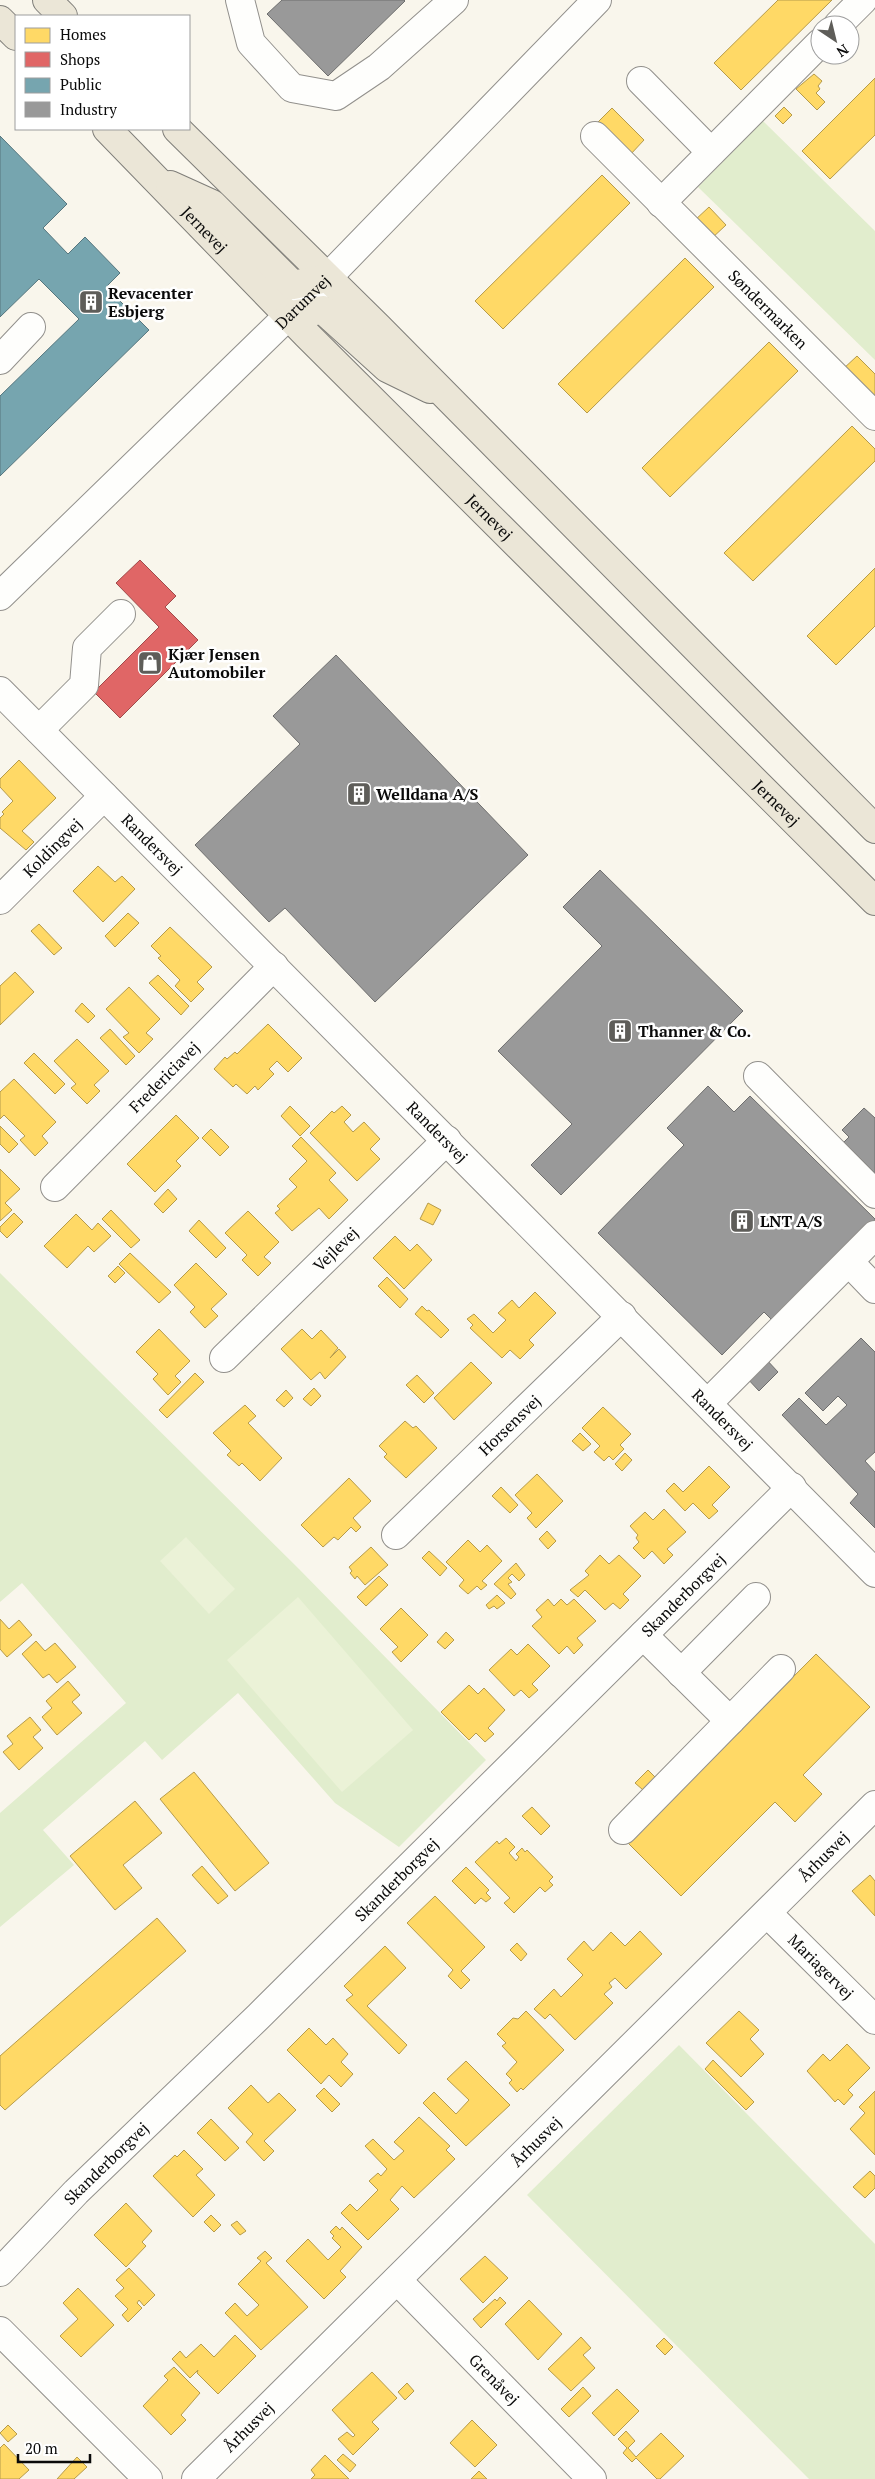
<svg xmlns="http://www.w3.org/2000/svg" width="875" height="2479" viewBox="0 0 875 2479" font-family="'PT Serif',serif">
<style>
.green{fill:#e1edcd}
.pitch{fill:#ebf2d7}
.homes{fill:#ffd966;stroke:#b69b4a}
.shops{fill:#e06666;stroke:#a04a4a}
.public{fill:#76a5af;stroke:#56767e}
.industry{fill:#999;stroke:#6e6e6e}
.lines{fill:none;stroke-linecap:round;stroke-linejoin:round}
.minor-casing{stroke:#92908c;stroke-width:30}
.major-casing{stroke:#7f7e79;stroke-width:30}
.minor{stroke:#fefefc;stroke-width:28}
.major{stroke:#ebe6d7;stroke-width:28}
.labels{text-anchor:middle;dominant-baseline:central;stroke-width:5;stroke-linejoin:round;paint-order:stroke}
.street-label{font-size:16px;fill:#0a0a0a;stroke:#fff}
.poi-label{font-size:16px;font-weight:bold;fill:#0a0a0a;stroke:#fff;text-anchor:start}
</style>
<rect width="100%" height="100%" fill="#f9f6ec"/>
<g class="green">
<polygon points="763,121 875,231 875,360 698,187"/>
<polygon points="0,1273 299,1569 486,1760 399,1847 335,1803 238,1693 162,1760 145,1741 43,1830 74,1865 0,1927 0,1813 126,1703 22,1583 0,1602"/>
<polygon points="679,2045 875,2244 875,2479 809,2479 527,2195"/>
</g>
<g class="pitch">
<polygon points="186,1537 235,1589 209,1614 160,1561"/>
<polygon points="298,1597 413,1730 342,1792 227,1660"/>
</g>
<g class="homes">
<polygon points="778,0 832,0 741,90 714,63"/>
<polygon points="814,74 822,81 818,86 820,89 816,93 825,102 817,110 796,89"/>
<polygon points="875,78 875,135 830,179 802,151"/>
<polygon points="784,107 792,115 783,124 775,116"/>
<polygon points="612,108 644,140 630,155 597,123"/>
<polygon points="602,175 630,203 503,329 475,301"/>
<polygon points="709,207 726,225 711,239 694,221"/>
<polygon points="685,258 714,287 587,413 558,384"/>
<polygon points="769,342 798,371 670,497 642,468"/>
<polygon points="857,356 875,374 875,403 842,370"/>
<polygon points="852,426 875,449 875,461 753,581 724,553"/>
<polygon points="875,568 875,626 836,665 807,636"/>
<polygon points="19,760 56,798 22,831 34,842 26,850 0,828 0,818 4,814 2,812 13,801 0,787 0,779"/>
<polygon points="98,866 115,882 122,876 135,889 103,922 73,891"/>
<polygon points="128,913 139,923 115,947 105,936"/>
<polygon points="39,924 62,948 54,955 31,931"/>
<polygon points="170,927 212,967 197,982 204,989 191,1002 175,986 180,980 158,958 161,956 151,946"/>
<polygon points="15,972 34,992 0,1025 0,986"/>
<polygon points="158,975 189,1006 181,1015 149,983"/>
<polygon points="129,987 160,1019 146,1033 153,1039 139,1053 123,1037 129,1033 106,1009"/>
<polygon points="82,1003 95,1016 88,1023 75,1011"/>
<polygon points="268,1024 302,1058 288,1072 277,1061 269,1069 274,1074 258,1090 255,1086 247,1094 236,1084 233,1087 214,1069 225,1057 227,1059 235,1052 237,1054"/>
<polygon points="110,1029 135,1056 126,1065 100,1038"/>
<polygon points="77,1039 109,1071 94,1085 100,1091 87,1104 71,1088 76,1084 54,1061"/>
<polygon points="34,1053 65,1084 55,1094 24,1063"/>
<polygon points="14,1079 56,1122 42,1136 48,1143 35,1156 20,1140 25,1136 4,1115 0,1119 0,1092"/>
<polygon points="290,1106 310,1126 300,1136 281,1116"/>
<polygon points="342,1106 351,1115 344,1122 353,1132 364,1122 380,1139 370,1149 380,1159 357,1181 310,1133 332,1111 334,1113"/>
<polygon points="176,1115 199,1138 176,1161 181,1166 155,1192 127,1164"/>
<polygon points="0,1126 18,1144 9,1153 0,1144"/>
<polygon points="211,1129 229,1147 220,1156 202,1138"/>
<polygon points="301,1137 336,1173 329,1180 348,1200 329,1219 319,1208 292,1231 275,1213 280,1209 277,1206 297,1187 289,1179 307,1161 292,1146"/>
<polygon points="0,1169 20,1189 5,1203 12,1210 0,1221"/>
<polygon points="168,1189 177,1199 163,1213 154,1204"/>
<polygon points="428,1203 441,1210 433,1225 420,1219"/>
<polygon points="111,1210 140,1240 131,1248 102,1219"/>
<polygon points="248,1211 279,1242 264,1257 271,1263 258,1276 242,1260 247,1255 225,1233"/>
<polygon points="14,1213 23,1222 7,1238 0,1231 0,1227"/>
<polygon points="76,1214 92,1230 98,1223 111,1236 94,1252 88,1246 67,1268 44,1246"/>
<polygon points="199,1220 226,1248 216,1258 189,1231"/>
<polygon points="395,1236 410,1251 417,1244 432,1260 404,1289 373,1258"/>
<polygon points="130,1253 171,1292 159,1303 119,1264"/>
<polygon points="196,1263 227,1294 211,1309 218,1316 205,1328 190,1312 195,1307 174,1285"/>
<polygon points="118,1266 125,1273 115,1283 108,1276"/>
<polygon points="387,1277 408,1299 400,1308 378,1286"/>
<polygon points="535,1292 556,1313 529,1340 534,1345 520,1359 510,1350 502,1358 470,1328 473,1325 467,1319 474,1314 493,1333 506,1320 498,1313 512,1300 519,1308"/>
<polygon points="422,1306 427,1311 429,1310 449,1330 441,1338 415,1314"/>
<polygon points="159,1329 190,1361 175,1376 181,1382 168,1395 153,1379 158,1374 136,1352"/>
<polygon points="302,1329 312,1339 321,1330 338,1348 330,1358 339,1349 346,1357 325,1379 320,1372 311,1380 281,1349"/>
<polygon points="471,1362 492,1383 454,1420 434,1398"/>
<polygon points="195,1373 204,1382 167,1418 159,1410"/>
<polygon points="417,1375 434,1393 424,1403 406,1385"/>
<polygon points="314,1388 321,1396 311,1406 303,1399"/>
<polygon points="286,1390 293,1398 284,1407 276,1400"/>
<polygon points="245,1405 256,1416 248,1423 282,1458 260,1481 242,1463 239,1466 227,1455 231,1451 213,1433"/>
<polygon points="603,1407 631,1434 620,1445 624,1449 613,1460 609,1456 604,1461 594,1452 600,1446 582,1428"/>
<polygon points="405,1421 413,1428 416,1426 437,1448 406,1478 384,1457 387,1454 379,1446"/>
<polygon points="580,1433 591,1444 583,1451 572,1441"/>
<polygon points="625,1453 632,1460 622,1471 615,1464"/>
<polygon points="709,1466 730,1487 712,1505 718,1511 709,1519 693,1503 685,1511 666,1491 674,1483 683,1492"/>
<polygon points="537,1474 563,1501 536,1528 527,1518 532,1513 515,1495"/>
<polygon points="349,1478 371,1501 353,1518 361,1527 356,1532 351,1527 338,1540 334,1537 323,1547 301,1525"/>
<polygon points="501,1487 518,1505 510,1513 492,1496"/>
<polygon points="664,1509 686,1532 667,1549 673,1555 664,1564 652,1551 644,1559 633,1548 639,1542 636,1538 638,1535 630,1526 645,1512 653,1520"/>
<polygon points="547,1531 556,1541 548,1549 539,1539"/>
<polygon points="468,1540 480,1552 487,1545 502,1561 482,1581 487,1585 481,1590 477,1586 468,1594 459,1586 464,1580 446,1562"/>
<polygon points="371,1547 388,1565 365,1585 357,1576 355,1579 350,1573 352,1571 349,1567"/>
<polygon points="429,1551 447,1568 440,1576 422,1558"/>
<polygon points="600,1555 609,1564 619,1555 641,1576 623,1594 629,1600 620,1609 613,1603 605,1610 585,1590 578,1597 570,1590 589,1575 585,1571"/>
<polygon points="516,1563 525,1575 519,1581 512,1574 508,1578 512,1582 508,1584 516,1594 511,1599 494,1584"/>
<polygon points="379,1576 388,1585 366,1606 357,1597"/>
<polygon points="497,1595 505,1603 497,1609 494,1606 489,1609 486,1605"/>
<polygon points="548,1599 554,1606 561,1599 567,1605 574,1599 596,1621 577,1638 583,1645 574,1654 567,1646 559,1654 532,1626 542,1617 536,1610"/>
<polygon points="401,1608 428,1635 401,1662 392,1652 398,1647 380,1629"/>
<polygon points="0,1619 9,1629 19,1620 32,1635 7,1657 0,1649"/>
<polygon points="446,1632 454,1640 445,1649 437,1642"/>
<polygon points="36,1641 45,1651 55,1643 76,1667 57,1683 49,1674 43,1678 22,1654"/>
<polygon points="528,1644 550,1666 532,1684 538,1690 529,1698 521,1690 514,1696 489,1670 511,1649 517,1655"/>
<polygon points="816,1654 870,1707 803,1775 822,1794 795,1822 775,1802 681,1896 628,1843"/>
<polygon points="68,1681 80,1695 72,1702 82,1713 57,1735 42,1717 52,1708 46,1701"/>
<polygon points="469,1685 478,1694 484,1688 505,1710 488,1728 494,1734 485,1742 476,1733 469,1740 441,1712"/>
<polygon points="30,1717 41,1730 33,1737 43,1748 19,1770 3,1752 13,1744 7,1736"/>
<polygon points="648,1770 662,1784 650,1796 635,1783"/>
<polygon points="194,1772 269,1863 235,1891 160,1799"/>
<polygon points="135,1801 162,1833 123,1865 142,1888 115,1910 70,1856"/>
<polygon points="532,1807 550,1826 541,1835 522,1816"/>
<polygon points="506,1838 515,1847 509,1853 516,1861 519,1857 516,1854 522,1848 525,1852 527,1850 553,1877 549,1881 553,1885 545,1892 540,1887 514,1913 504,1903 510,1898 475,1862 497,1841 499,1844"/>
<polygon points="202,1866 228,1896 218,1904 192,1875"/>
<polygon points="466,1867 489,1890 486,1893 491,1898 486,1902 481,1898 475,1904 452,1881"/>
<polygon points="870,1875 875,1881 875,1916 852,1891"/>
<polygon points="435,1896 485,1947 461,1971 470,1980 461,1989 448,1976 453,1970 407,1923"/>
<polygon points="157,1918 186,1951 5,2110 0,2105 0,2056"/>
<polygon points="640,1931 662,1954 626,1989 615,1978 609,1983 612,1987 604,1994 613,2003 575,2040 550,2014 545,2019 534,2009 554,1989 561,1997 583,1975 567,1959 584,1941 593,1951 611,1932 625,1946"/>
<polygon points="517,1943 527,1954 521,1961 510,1950"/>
<polygon points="385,1946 406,1968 367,2006 407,2045 399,2054 346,2000 353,1995 344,1986"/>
<polygon points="526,2011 564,2050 523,2090 521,2088 517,2092 509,2083 512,2080 506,2074 517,2062 502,2046 506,2043 497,2034 513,2018 518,2019"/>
<polygon points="739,2011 759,2030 750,2039 764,2054 741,2077 706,2043"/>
<polygon points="309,2028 326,2045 333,2038 348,2054 341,2062 353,2074 341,2087 329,2075 321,2084 287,2050"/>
<polygon points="847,2044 870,2068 848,2090 853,2095 844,2105 838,2099 835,2102 807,2071 823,2054 830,2061"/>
<polygon points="713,2060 754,2102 746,2110 705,2069"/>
<polygon points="466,2061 510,2105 466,2146 423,2103 434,2092 456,2114 469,2100 447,2079"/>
<polygon points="251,2085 268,2103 279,2093 296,2110 264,2141 274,2151 264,2161 246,2142 253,2134 228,2108"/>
<polygon points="324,2088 340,2104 332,2112 316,2096"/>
<polygon points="875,2091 875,2155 850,2129 865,2113 859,2107"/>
<polygon points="419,2117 450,2146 446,2150 455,2159 414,2198 402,2186 390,2200 399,2209 368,2240 341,2213 350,2204 357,2211 378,2190 369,2181 378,2173 381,2176 387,2169 365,2146 373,2139 394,2160 404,2151 394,2142"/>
<polygon points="211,2119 239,2148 225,2161 197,2133"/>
<polygon points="184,2150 203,2169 196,2175 215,2195 193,2217 153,2176 175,2155 177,2157"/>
<polygon points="870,2171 875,2176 875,2188 865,2198 853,2187"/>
<polygon points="126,2203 152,2231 142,2242 146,2246 126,2267 94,2235"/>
<polygon points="211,2215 221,2225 214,2232 204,2222"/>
<polygon points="237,2221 246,2231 240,2235 231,2225"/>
<polygon points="336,2226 340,2230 342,2227 362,2247 340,2271 346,2277 324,2299 286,2261 308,2239 328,2260 341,2247 332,2238 334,2236 330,2232"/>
<polygon points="265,2251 272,2258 266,2263 308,2307 261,2350 225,2313 235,2303 247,2316 259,2305 238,2284 261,2261 257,2258"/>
<polygon points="485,2256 508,2278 483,2303 460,2279"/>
<polygon points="129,2268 155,2295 144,2306 139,2300 137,2303 142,2308 128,2322 122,2315 128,2309 115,2296 124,2288 116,2280"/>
<polygon points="78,2288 114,2325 81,2357 60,2336 78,2319 63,2303"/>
<polygon points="500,2297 506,2303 481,2328 473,2319 495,2299 497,2301"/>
<polygon points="529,2300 562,2334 538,2360 505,2324"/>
<polygon points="235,2335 256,2356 218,2394 197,2373 198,2370 190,2378 172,2359 180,2351 186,2358 201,2344 214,2357"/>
<polygon points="581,2337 591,2348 583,2355 595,2368 571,2391 548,2369"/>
<polygon points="664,2338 673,2347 665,2355 656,2346"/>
<polygon points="174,2367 200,2393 181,2415 186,2420 171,2435 143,2406 168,2380 164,2376"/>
<polygon points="372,2372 397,2398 372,2422 379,2429 353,2455 338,2439 347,2432 353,2437 355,2435 332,2410"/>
<polygon points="407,2383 414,2391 405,2400 398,2392"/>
<polygon points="583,2387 591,2396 569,2417 561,2409"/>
<polygon points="617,2389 639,2411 614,2436 592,2413"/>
<polygon points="472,2420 497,2445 475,2467 450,2443"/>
<polygon points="8,2425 17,2434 8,2442 0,2433"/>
<polygon points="626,2431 635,2441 628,2448 636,2457 661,2433 684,2456 660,2479 657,2479 636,2458 632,2462 623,2453 627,2448 618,2439"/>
<polygon points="4,2444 29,2470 19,2479 0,2479 0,2448"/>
<polygon points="343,2454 356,2465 350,2472 337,2460"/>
<polygon points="325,2455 349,2479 311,2479 315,2475 311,2470"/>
<polygon points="77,2457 87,2467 74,2479 57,2479"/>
<polygon points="479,2471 487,2479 471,2479"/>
</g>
<polygon class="shops" points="140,560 176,596 165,607 198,640 120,718 94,692 159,627 116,583"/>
<polygon class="public" points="0,136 67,204 43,228 68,254 85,237 120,273 106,287 149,330 0,476 0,396 79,319 39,279 0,317"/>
<g class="industry">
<polygon points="282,0 404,0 405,1 328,76 267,14"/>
<polygon points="336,655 528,855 375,1002 285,908 269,922 195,845 300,744 273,716"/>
<polygon points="600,870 743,1011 561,1195 531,1165 572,1124 498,1051 602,946 563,907"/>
<polygon points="708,1086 734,1112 750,1096 875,1219 875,1223 775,1323 764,1312 722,1355 598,1233 684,1145 667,1128"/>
<polygon points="864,1108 875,1118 875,1173 844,1142 849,1137 842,1130"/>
<polygon points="861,1338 875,1352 875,1452 865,1461 875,1472 875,1528 850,1503 858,1494 782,1415 799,1398 826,1425 847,1405 838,1396 823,1411 805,1393"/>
<polygon points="765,1358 778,1372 759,1391 746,1377"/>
</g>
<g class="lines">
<defs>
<g id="minor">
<polyline points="240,0 251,43 292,88 336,96 379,67 454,0"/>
<polyline points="838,25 863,0"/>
<polyline points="641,81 711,152"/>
<path id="s1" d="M 595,136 L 875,416"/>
<polyline points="661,203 820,43"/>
<polyline points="0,360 31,327"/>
<path id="s2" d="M 0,596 L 327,278 L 597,0"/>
<path id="s3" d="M 0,691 L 875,1573"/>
<polyline points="39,730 84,685 87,648 121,614"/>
<path id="s4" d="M 0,900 L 104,796"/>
<polyline points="758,1076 875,1194"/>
<path id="s5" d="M 55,1187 L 274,966"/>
<polyline points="849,1262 875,1289"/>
<path id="s6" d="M 224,1358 L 447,1140"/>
<polyline points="708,1403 875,1235"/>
<path id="s7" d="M 396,1535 L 622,1316"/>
<polyline points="643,1635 730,1721"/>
<polyline points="681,1673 756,1597"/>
<polyline points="623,1830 781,1669"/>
<path id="s8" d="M 767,1913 L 875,2020"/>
<path id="s9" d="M 0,2272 L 76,2192 L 259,2016 L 792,1487"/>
<path id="s10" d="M 397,2280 L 592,2479"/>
<polyline points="0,2331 148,2479"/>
<path id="s11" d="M 196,2479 L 875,1805"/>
</g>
<g id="major">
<polyline points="47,0 63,16"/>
<polyline points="0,20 16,36"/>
<path id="s12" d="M 107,129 L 307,335 L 875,901"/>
<polyline points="177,129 378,327 875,829"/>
<polyline points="170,185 212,204 293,285 327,278"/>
<polyline points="289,315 323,310 387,368 430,389"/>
</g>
</defs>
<use href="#minor" class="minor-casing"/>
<use href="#major" class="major-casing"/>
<use href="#minor" class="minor"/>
<use href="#major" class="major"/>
</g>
<defs>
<symbol id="building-square" viewBox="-11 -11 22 22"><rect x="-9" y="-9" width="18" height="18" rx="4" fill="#5e5d59" stroke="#fff"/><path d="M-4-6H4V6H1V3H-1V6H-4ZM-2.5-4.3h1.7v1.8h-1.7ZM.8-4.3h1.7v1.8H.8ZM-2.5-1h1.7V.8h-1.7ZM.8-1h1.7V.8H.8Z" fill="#fff"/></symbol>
<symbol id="shop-square" viewBox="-11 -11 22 22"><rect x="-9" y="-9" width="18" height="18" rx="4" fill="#5e5d59" stroke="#fff"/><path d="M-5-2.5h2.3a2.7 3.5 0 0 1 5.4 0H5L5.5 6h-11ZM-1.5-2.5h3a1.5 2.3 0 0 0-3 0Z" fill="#fff"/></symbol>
</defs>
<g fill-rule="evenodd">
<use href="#building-square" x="77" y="288" width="28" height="28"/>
<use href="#shop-square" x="136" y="649" width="28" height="28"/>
<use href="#building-square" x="345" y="780" width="28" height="28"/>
<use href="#building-square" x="606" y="1017" width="28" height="28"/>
<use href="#building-square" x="728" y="1207" width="28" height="28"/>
</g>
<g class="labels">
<g class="street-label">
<text stroke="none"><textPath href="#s12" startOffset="140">Jernevej</textPath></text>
<text stroke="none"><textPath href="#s2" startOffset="422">Darumvej</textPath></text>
<text stroke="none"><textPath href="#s1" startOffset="245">Søndermarken</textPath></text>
<text stroke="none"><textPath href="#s12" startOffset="545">Jernevej</textPath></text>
<text stroke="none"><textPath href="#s12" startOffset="950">Jernevej</textPath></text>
<text stroke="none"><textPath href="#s3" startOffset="216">Randersvej</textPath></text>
<text stroke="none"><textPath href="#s4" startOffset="74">Koldingvej</textPath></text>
<text stroke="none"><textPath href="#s5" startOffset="155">Fredericiavej</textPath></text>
<text stroke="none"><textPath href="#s3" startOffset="621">Randersvej</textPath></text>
<text stroke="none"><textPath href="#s6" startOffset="156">Vejlevej</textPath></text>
<text stroke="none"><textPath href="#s3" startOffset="1026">Randersvej</textPath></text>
<text stroke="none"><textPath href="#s7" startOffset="158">Horsensvej</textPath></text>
<text stroke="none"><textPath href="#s9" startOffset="962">Skanderborgvej</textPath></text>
<text stroke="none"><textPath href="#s11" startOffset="884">Århusvej</textPath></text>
<text stroke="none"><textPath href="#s9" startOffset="558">Skanderborgvej</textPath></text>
<text stroke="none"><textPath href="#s8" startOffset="76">Mariagervej</textPath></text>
<text stroke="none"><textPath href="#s11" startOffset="479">Århusvej</textPath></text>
<text stroke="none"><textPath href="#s9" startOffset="152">Skanderborgvej</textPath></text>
<text stroke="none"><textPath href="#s10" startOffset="139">Grenåvej</textPath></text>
<text stroke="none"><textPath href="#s11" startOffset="74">Århusvej</textPath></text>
</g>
<g class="poi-label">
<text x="108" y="293">Revacenter<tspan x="108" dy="18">Esbjerg</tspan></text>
<text x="168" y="654">Kjær Jensen<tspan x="168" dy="18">Automobiler</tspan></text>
<text x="376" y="794">Welldana A/S</text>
<text x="638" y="1031">Thanner &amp; Co.</text>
<text x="760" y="1221">LNT A/S</text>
</g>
</g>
<rect x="15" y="15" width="175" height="115" fill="#ffffff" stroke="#9d9d9d"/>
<rect x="25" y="28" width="25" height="15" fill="#ffd966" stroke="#9d9d9d"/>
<text x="60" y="40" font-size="15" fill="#0a0a0a">Homes</text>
<rect x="25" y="52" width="25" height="15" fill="#e06666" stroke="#9d9d9d"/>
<text x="60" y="65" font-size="15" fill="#0a0a0a">Shops</text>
<rect x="25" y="78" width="25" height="15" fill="#76a5af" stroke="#9d9d9d"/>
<text x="60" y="90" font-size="15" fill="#0a0a0a">Public</text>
<rect x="25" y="102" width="25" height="15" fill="#999999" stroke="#9d9d9d"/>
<text x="60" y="115" font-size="15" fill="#0a0a0a">Industry</text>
<g transform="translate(835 40) rotate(145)"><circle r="24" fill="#ffffff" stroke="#9d9d9d"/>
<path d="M0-4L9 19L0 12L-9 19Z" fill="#5e5d59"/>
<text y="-8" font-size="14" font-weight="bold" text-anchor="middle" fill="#0a0a0a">N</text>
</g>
<path d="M18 2454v8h72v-8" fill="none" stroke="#0a0a0a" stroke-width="2.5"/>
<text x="25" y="2454" font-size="15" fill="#0a0a0a" stroke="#ffffff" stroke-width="4" paint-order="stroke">20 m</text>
</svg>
